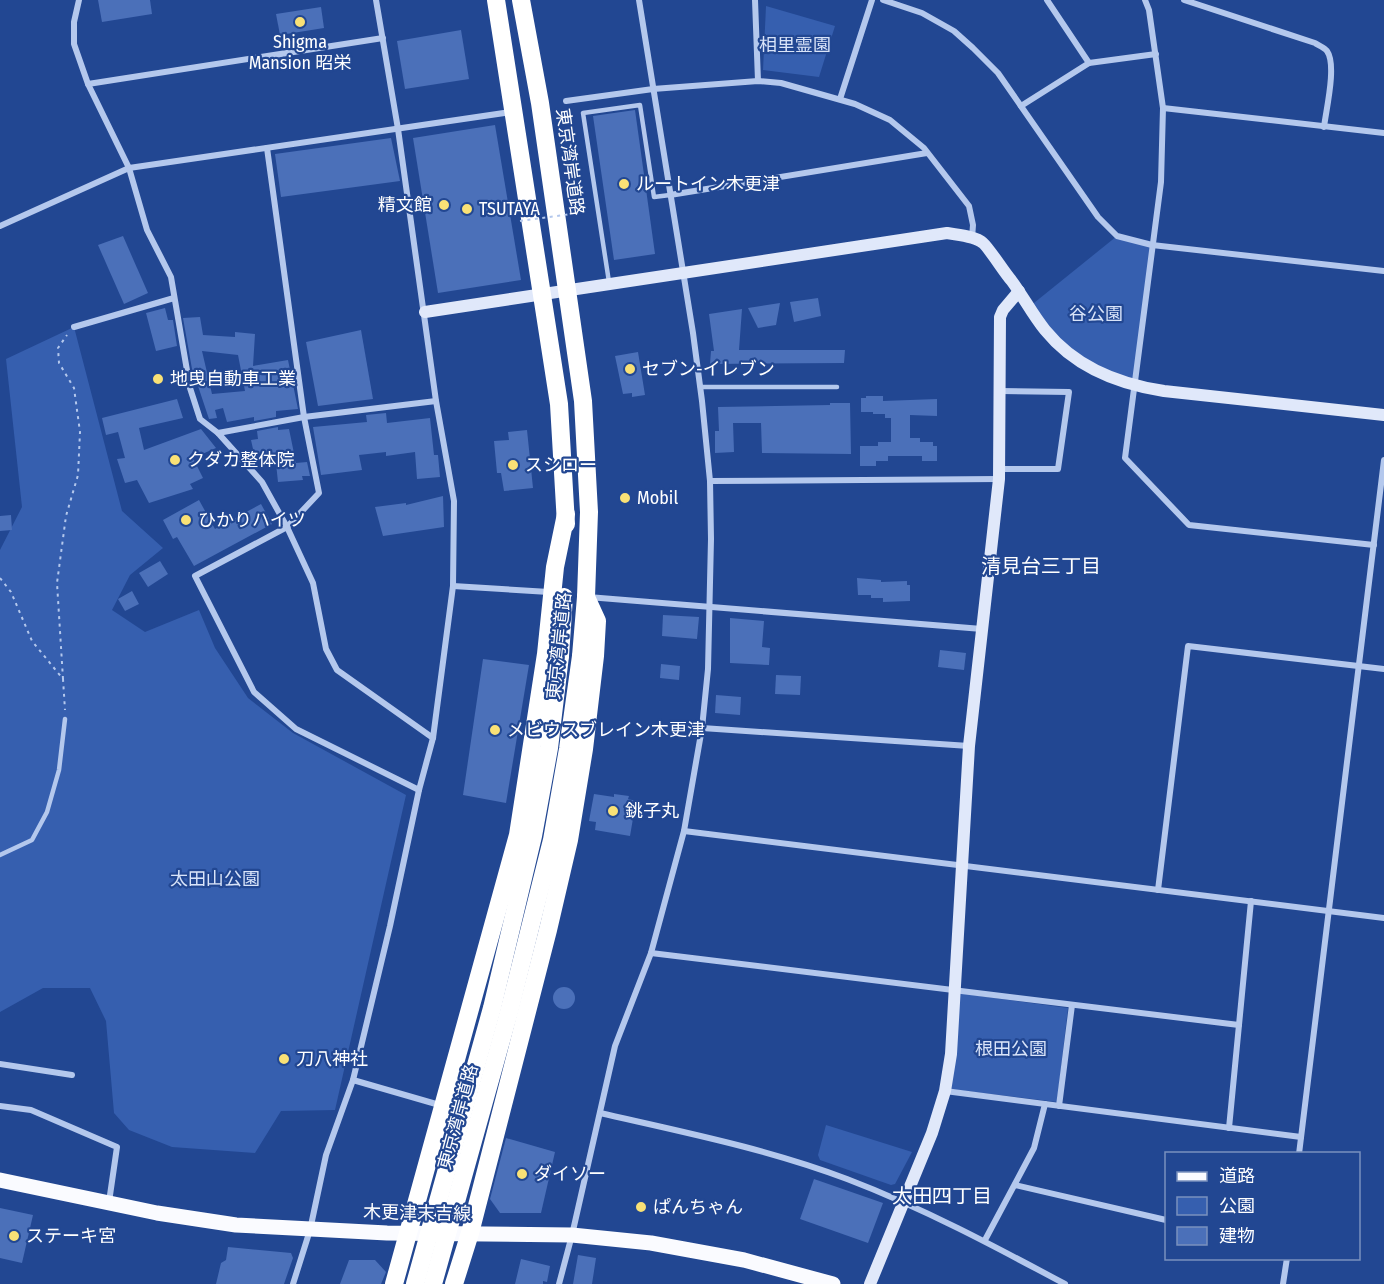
<svg xmlns="http://www.w3.org/2000/svg" width="1384" height="1284" viewBox="0 0 1384 1284" font-family="'Fira Sans Condensed','Noto Sans JP',sans-serif">
<style>
.green{fill:#365faf}
.building{fill:#4b70b9;fill-rule:evenodd}
.lines{fill:none;stroke-linecap:round;stroke-linejoin:round}
.path{stroke:#b4c8ed;stroke-width:2;stroke-dasharray:3 4.5;stroke-linecap:butt}
.lane{stroke:#b4c8ed;stroke-width:4.5}
.street{stroke:#b4c8ed;stroke-width:6}
.secondary{stroke:#e0e8fa;stroke-width:12}
.primary{stroke:#fafbff;stroke-width:15}
.highway{stroke:#fff;stroke-width:18}
.path-bridge{stroke:#b4c8ed;stroke-width:2;stroke-dasharray:3 4.5;stroke-linecap:butt}
.highway-bridge{stroke:#fff;stroke-width:18}
.poi-dot{fill:#f9e176;stroke:#224792;stroke-width:2}
.labels{text-anchor:middle;dominant-baseline:central;stroke-width:4.5;stroke-linejoin:round;paint-order:stroke}
.poi-label{font-size:18px;fill:#fff;stroke:#224792;text-anchor:start}
.park-label{font-size:18px;fill:#d9e4f9;stroke:#224792}
.street-label{font-size:18px;fill:#fff;stroke:#224792}
.neighbourhood-label{font-size:20px;fill:#fff;stroke:#224792}
</style>
<rect width="100%" height="100%" fill="#224792"/>
<g class="green">
<polygon points="766,6 835,26 819,77 763,70"/>
<polygon points="1117,236 1152,245 1135,387 1087,367 1029,307"/>
<polygon points="74,327 122,511 163,548 130,575 112,610 145,632 199,610 215,648 248,698 293,733 406,795 335,1110 281,1111 255,1153 172,1147 129,1130 114,1113 106,1021 90,988 43,988 0,1012 0,550 22,507 6,359"/>
<polygon points="958,993 1068,1008 1057,1102 949,1089"/>
<polygon points="826,1125 912,1152 895,1184 891,1185 820,1160 818,1155"/>
</g>
<g class="building">
<polygon points="98,0 150,0 152,14 102,22"/>
<polygon points="321,7 324,28 280,35 276,14"/>
<polygon points="461,30 469,79 405,89 397,41"/>
<polygon points="635,110 655,254 614,260 593,116"/>
<polygon points="495,125 521,280 438,293 413,138"/>
<polygon points="391,138 400,181 281,197 275,154"/>
<polygon points="123,236 148,293 124,304 98,245"/>
<polygon points="818,298 821,316 794,322 790,302"/>
<polygon points="780,303 776,325 758,328 748,308"/>
<polygon points="165,308 168,320 173,320 177,346 156,351 146,313"/>
<polygon points="742,309 739,350 845,350 844,363 710,364 711,351 714,351 709,314"/>
<path d="M 200,317 L 203,335 L 235,337 L 235,332 L 255,334 L 253,366 L 288,360 L 298,409 L 276,411 L 276,417 L 254,421 L 254,417 L 227,422 L 223,408 L 215,410 L 217,418 L 209,419 L 198,386 L 195,386 L 183,318 ZM 202,351 L 238,355 L 245,391 L 212,394 Z"/>
<polygon points="361,330 373,399 318,406 306,342"/>
<polygon points="638,352 645,395 632,397 632,393 623,394 615,356"/>
<polygon points="866,396 883,396 883,401 937,399 937,416 910,415 910,438 920,438 920,442 933,442 933,446 937,446 937,461 922,461 922,456 888,456 888,461 876,461 876,466 860,466 860,446 878,446 878,442 891,442 891,418 885,418 885,414 873,414 873,412 861,412 861,398 866,398"/>
<polygon points="177,399 183,418 139,428 144,450 201,429 216,448 193,458 203,478 190,484 193,489 149,503 137,480 125,483 117,459 125,458 118,432 106,435 102,418"/>
<polygon points="830,403 850,403 851,454 762,453 761,423 733,423 734,452 715,453 715,431 719,431 718,407 830,405"/>
<polygon points="386,413 387,423 430,418 434,455 438,455 440,477 417,479 415,452 386,456 386,452 359,455 362,470 321,475 313,427 367,422 366,415"/>
<polygon points="278,427 278,430 289,429 296,463 307,462 310,476 302,476 303,480 278,482 275,454 255,458 251,440 258,439 257,431"/>
<polygon points="527,430 533,488 504,491 501,473 497,473 494,441 509,440 508,432"/>
<polygon points="443,496 444,527 383,536 375,507 406,503 406,505"/>
<polygon points="199,500 215,529 261,504 272,524 194,566 177,537 173,539 163,520"/>
<polygon points="11,515 12,530 0,531 0,516"/>
<polygon points="160,561 168,574 148,587 139,573"/>
<polygon points="857,578 881,580 881,582 907,581 907,585 910,585 910,601 883,602 883,598 871,598 871,595 858,595"/>
<polygon points="132,591 139,604 125,611 118,599"/>
<polygon points="663,615 699,617 697,639 662,636"/>
<polygon points="730,618 764,621 762,647 770,648 769,665 730,663"/>
<polygon points="940,650 966,653 964,670 938,667"/>
<polygon points="483,659 529,665 506,803 463,795"/>
<polygon points="661,664 680,666 679,680 660,678"/>
<polygon points="776,675 801,676 800,695 775,694"/>
<polygon points="716,695 741,697 740,715 715,713"/>
<polygon points="594,794 614,797 614,794 629,796 628,799 636,801 630,836 595,830 596,822 589,821"/>
<circle cx="564" cy="998" r="11"/>
<polygon points="506,1138 555,1152 541,1213 500,1213 490,1199"/>
<polygon points="814,1179 883,1203 868,1243 800,1219"/>
<polygon points="0,1208 33,1215 22,1263 0,1258"/>
<polygon points="228,1247 291,1253 293,1258 284,1284 216,1284 221,1263 226,1260"/>
<polygon points="578,1255 596,1258 592,1284 573,1284"/>
<polygon points="521,1259 550,1266 547,1282 543,1281 543,1284 515,1284"/>
<polygon points="349,1260 375,1260 386,1272 381,1284 340,1284"/>
</g>
<g class="lines">
<g class="path">
<polyline points="0,578 11,592 32,641 63,679 65,710"/>
<polyline points="63,679 57,583 66,516 78,475 80,432 74,388 59,363 58,348 67,335"/>
</g>
<g class="lane">
<polyline points="609,282 583,113 640,105 654,197 670,195"/>
<polyline points="700,387 837,387"/>
<polyline points="0,855 32,840 47,812 59,770 65,719"/>
</g>
<g class="street">
<polyline points="79,0 74,22 74,44 88,84 129,168 147,230 171,277 190,388 200,419 218,433 262,482 287,527 313,583 326,649 337,670 433,738"/>
<polyline points="755,0 758,81"/>
<polyline points="883,0 922,13 954,31 973,48 998,73 1098,217 1117,236 1152,245 1384,271"/>
<polyline points="1047,0 1089,63"/>
<polyline points="1145,0 1149,10 1163,108 1161,182 1125,458 1189,525 1374,545"/>
<path d="M 1184,0 L 1315,43 C 1318,45 1325,48 1327,51 C 1337,65 1326,110 1324,127"/>
<polyline points="88,84 383,38"/>
<polyline points="840,99 872,0"/>
<polyline points="566,101 653,89 758,81 781,83 855,104 890,120 924,148 969,206 973,225 972,238"/>
<polyline points="1021,106 1089,63 1156,54"/>
<polyline points="1163,108 1384,133"/>
<polyline points="267,148 304,417 319,493 287,527 195,576 254,692 296,729 419,790"/>
<polyline points="670,195 927,153"/>
<polyline points="0,226 129,168 511,112"/>
<polyline points="74,327 174,298"/>
<polyline points="218,433 304,417 436,401"/>
<polyline points="1000,469 1058,469 1069,392 1000,391"/>
<polyline points="710,481 999,479"/>
<polyline points="453,586 549,592"/>
<polyline points="588,597 982,629"/>
<polyline points="702,728 969,746"/>
<polyline points="684,831 1384,918"/>
<polyline points="1158,890 1188,646 1384,669"/>
<polyline points="651,953 1239,1025"/>
<polyline points="0,1064 72,1075"/>
<polyline points="353,1080 443,1106"/>
<polyline points="945,1091 1301,1137"/>
<polyline points="0,1106 31,1110 117,1147 109,1202"/>
<polyline points="1059,1106 1072,1005"/>
<path d="M 600,1113 C 683,1132 768,1149 847,1179 C 923,1208 994,1246 1065,1284"/>
<polyline points="1229,1128 1251,901"/>
<polyline points="1299,1154 1384,460"/>
<polyline points="1015,1185 1166,1220"/>
<polyline points="985,1240 1034,1148 1045,1104"/>
<polyline points="293,1284 310,1230 326,1155 353,1080 390,926 419,790 433,738 453,586 454,501 436,401 398,129 376,0"/>
<polyline points="559,1284 572,1235 615,1046 651,953 684,831 702,728 708,669 711,539 710,481 702,401 693,333 639,0"/>
<polyline points="1283,1284 1287,1258"/>
</g>
<g class="secondary">
<path d="M 425,312 L 947,233 C 957,235 975,236 983,243 C 989,248 1004,272 1011,280 C 1023,296 1032,314 1045,330 C 1075,367 1117,384 1164,391 L 1384,415"/>
<polyline points="870,1284 932,1133 945,1091 951,1054 969,746 999,479 1000,317 1003,310 1019,291"/>
</g>
<polyline class="primary" points="0,1180 157,1213 236,1225 387,1233 572,1235 651,1243 744,1260 833,1284"/>
<g class="highway">
<polyline points="496,0 559,404 566,524"/>
<polyline points="521,0 540,103 583,401 589,512 586,597 581,656"/>
<polyline points="560,656 564,597"/>
<polyline points="394,1284 518,835 546,654 555,567 566,514"/>
<polyline points="454,1284 470,1233 548,930 569,840 584,749 595,656 597,621 586,597"/>
</g>
<polyline class="path-bridge" points="520,221 571,214"/>
<g class="highway-bridge">
<polyline points="415,1284 492,1008 533,836 549,748 560,656"/>
<polyline points="433,1284 509,1012 552,840 568,749 581,656"/>
</g>
</g>
<g class="poi-dot">
<circle cx="300" cy="22" r="6"/>
<circle cx="624" cy="184" r="6"/>
<circle cx="444" cy="205" r="6"/>
<circle cx="467" cy="209" r="6"/>
<circle cx="630" cy="369" r="6"/>
<circle cx="158" cy="379" r="6"/>
<circle cx="175" cy="460" r="6"/>
<circle cx="513" cy="465" r="6"/>
<circle cx="625" cy="498" r="6"/>
<circle cx="186" cy="520" r="6"/>
<circle cx="495" cy="730" r="6"/>
<circle cx="613" cy="811" r="6"/>
<circle cx="284" cy="1059" r="6"/>
<circle cx="522" cy="1174" r="6"/>
<circle cx="641" cy="1207" r="6"/>
<circle cx="14" cy="1236" r="6"/>
</g>
<g class="labels">
<g class="poi-label">
<text x="300" y="42" text-anchor="middle">Shigma<tspan x="300" dy="21">Mansion 昭栄</tspan></text>
<text x="636" y="184">ルートイン木更津</text>
<text x="432" y="205" text-anchor="end">精文館</text>
<text x="479" y="209">TSUTAYA</text>
<text x="642" y="369">セブン-イレブン</text>
<text x="170" y="379">地曵自動車工業</text>
<text x="187" y="460">クダカ整体院</text>
<text x="525" y="465">スシロー</text>
<text x="637" y="498">Mobil</text>
<text x="198" y="520">ひかりハイツ</text>
<text x="507" y="730">メビウスブレイン木更津</text>
<text x="625" y="811">銚子丸</text>
<text x="296" y="1059">刀八神社</text>
<text x="534" y="1174">ダイソー</text>
<text x="653" y="1207">ぱんちゃん</text>
<text x="26" y="1236">ステーキ宮</text>
</g>
<g class="park-label">
<text x="795" y="45">相里霊園</text>
<text x="1096" y="314">谷公園</text>
<text x="215" y="879">太田山公園</text>
<text x="1011" y="1049">根田公園</text>
</g>
<g class="street-label">
<text transform="translate(570 162) rotate(82)">東京湾岸道路</text>
<text transform="translate(559 646) rotate(-84)">東京湾岸道路</text>
<text transform="translate(458 1117) rotate(-75)">東京湾岸道路</text>
<text transform="translate(417 1213) rotate(1)">木更津末吉線</text>
</g>
<g class="neighbourhood-label">
<text x="1041" y="566">清見台三丁目</text>
<text x="942" y="1196">太田四丁目</text>
</g>
</g>
<rect x="1165" y="1152" width="195" height="108" fill="#224792" stroke="#7a91be" stroke-width="1.5"/>
<rect x="1177" y="1172" width="30" height="9" fill="#fafbff" stroke="#7a91be" stroke-width="1.5"/>
<text x="1219" y="1182" font-size="18" fill="#ffffff">道路</text>
<rect x="1177" y="1197" width="30" height="18" fill="#365faf" stroke="#7a91be" stroke-width="1.5"/>
<text x="1219" y="1212" font-size="18" fill="#ffffff">公園</text>
<rect x="1177" y="1227" width="30" height="18" fill="#4b70b9" stroke="#7a91be" stroke-width="1.5"/>
<text x="1219" y="1242" font-size="18" fill="#ffffff">建物</text>
</svg>
